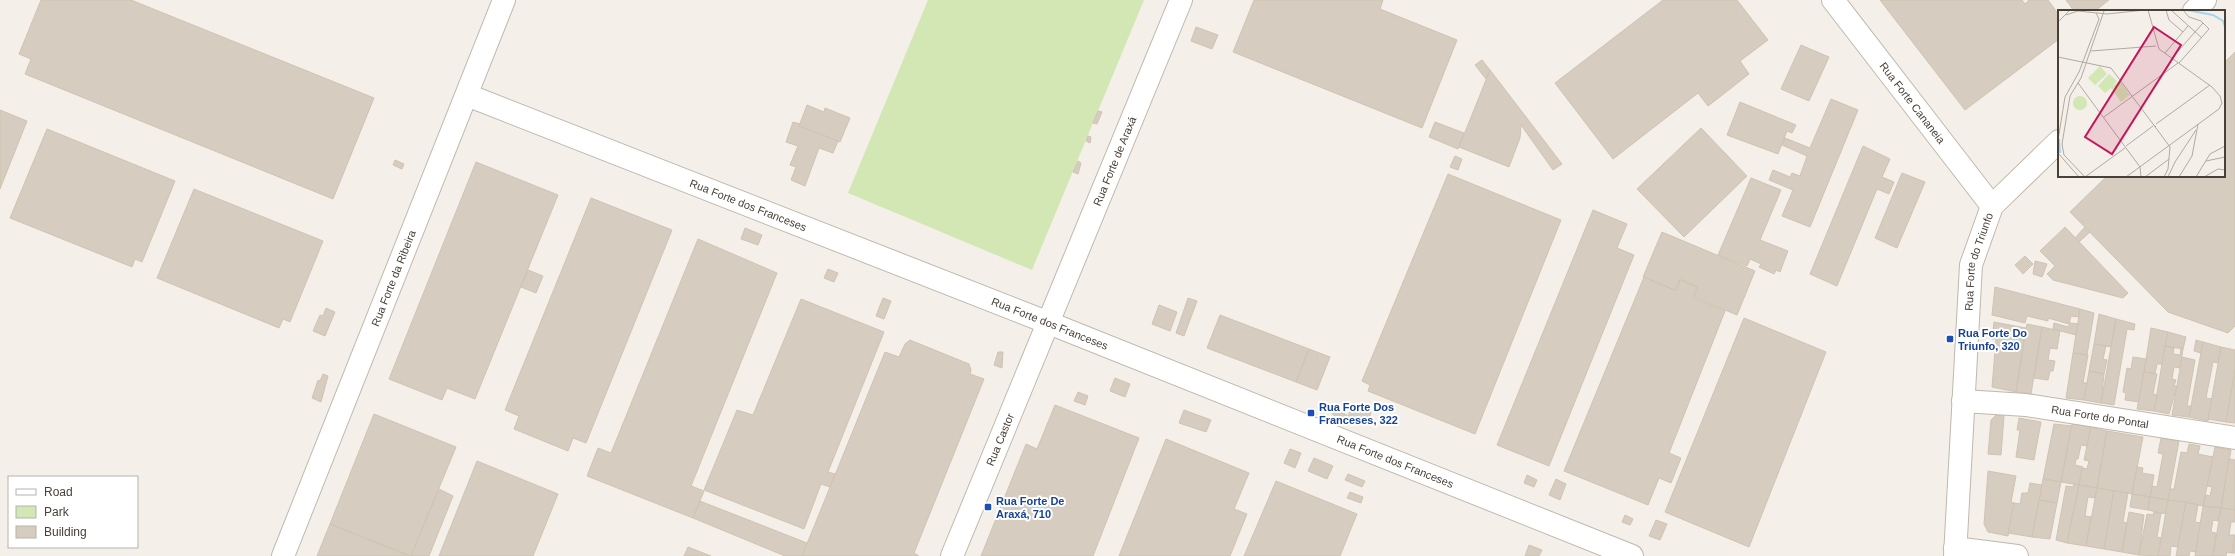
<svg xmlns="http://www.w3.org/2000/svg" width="2235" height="556" viewBox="0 0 2235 556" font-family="Helvetica,sans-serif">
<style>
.green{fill:#d2e7b3}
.building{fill:#d6ccbf;stroke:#d0c3b2}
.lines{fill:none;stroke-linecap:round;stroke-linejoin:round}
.minor-casing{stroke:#c0b8ac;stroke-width:24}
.minor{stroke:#fff;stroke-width:22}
.transit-dot{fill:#1a4fb4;stroke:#fff;stroke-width:1.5}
.labels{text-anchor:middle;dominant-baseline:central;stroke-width:4;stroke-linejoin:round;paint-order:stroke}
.street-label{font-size:11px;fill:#484137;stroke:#fff}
.transit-label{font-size:11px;font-weight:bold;fill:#164399;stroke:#fff;text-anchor:start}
.inset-river{fill:none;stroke:#a7d4ef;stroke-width:2}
.inset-road{fill:none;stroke:#afaaa2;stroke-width:1}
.view{fill:#c2185b;fill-opacity:0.15;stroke:#c2185b;stroke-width:2}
.inset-edge{fill:none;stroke:#484137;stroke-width:2}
</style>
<rect width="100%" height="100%" fill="#f4f0e9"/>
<polygon class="green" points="928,0 1144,0 1032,270 848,193"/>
<g class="building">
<polygon points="41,0 131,0 374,98 333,199 25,74 31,59 19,54"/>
<polygon points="1254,0 1383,0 1380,9 1457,40 1422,128 1233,52"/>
<polygon points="1663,0 1737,0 1768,40 1740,61 1749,74 1721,96 1708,106 1698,93 1613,159 1555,83"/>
<polygon points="1880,0 2022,0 2025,4 2029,0 2048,0 2059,15 2059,39 1965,110"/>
<polygon points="2066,0 2109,0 2095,11 2074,11"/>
<polygon points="1196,27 1218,35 1212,49 1191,41"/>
<polygon points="1801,45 1829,57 1809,101 1781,89"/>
<polygon points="2235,52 2235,326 2228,333 2168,312 2070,212 2107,176 2224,176 2224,63"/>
<polygon points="1482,60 1490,70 1486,79 1475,65"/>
<polygon points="1490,70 1562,164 1553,170 1521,125 1520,138 1509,167 1459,147"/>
<polygon points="1831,99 1858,110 1810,227 1782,216 1793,190 1769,180 1773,170 1790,177 1792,173 1800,176 1807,156 1782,145 1785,138 1810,148"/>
<polygon points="1740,102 1796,125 1792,133 1787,131 1778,154 1727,135"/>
<polygon points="807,105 824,112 825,108 850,118 840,142 799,126"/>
<polygon points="0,110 27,121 0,189"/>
<polygon points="1098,111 1102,112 1097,124 1093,123"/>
<polygon points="793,122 800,124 799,126 838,141 833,153 819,148 805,186 791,180 796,167 790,165 798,146 786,142"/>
<polygon points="1435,122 1464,133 1458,149 1429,137"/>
<polygon points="1701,128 1747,176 1684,237 1637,189"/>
<polygon points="47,129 175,181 142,262 135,259 132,267 10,218"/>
<polygon points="1088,136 1091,137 1090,143 1086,141"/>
<polygon points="1863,146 1890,159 1882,177 1894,182 1889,194 1877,189 1837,286 1810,274"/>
<polygon points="1455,156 1462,159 1458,170 1450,167"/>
<polygon points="395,160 404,164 402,169 393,165"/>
<polygon points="1078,161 1081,163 1078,174 1073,172"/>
<polygon points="476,162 558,195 475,399 447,388 442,400 389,379"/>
<polygon points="1902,173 1925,182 1897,248 1875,238"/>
<polygon points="1448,174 1561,220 1475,434 1368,391 1370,385 1362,381"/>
<polygon points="1751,178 1781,190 1760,240 1788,251 1780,272 1776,270 1774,274 1759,267 1761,264 1750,259 1747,266 1718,255"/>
<polygon points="194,189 323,241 290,322 283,319 279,328 157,278"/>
<polygon points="591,198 672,230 586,443 573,438 568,451 514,429 519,416 505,410"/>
<polygon points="1593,210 1627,224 1617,248 1634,255 1549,466 1497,445"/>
<polygon points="2065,227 2128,293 2123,298 2053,280 2047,274 2055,266 2040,251"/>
<polygon points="2085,227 2090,232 2079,242 2075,238"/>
<polygon points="745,228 762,235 758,245 741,239"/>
<polygon points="1662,232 1755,271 1737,315 1694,297 1698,287 1680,279 1675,290 1643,277"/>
<polygon points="698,239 777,273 691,486 704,491 693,518 587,476 598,448 611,453"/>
<polygon points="2025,256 2033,264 2023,274 2015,265"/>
<polygon points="2035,261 2047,264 2042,277 2033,274"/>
<polygon points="828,269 838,273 834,282 824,278"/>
<polygon points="528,270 543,276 536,293 521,287"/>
<polygon points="1644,277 1676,291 1680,280 1697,287 1693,298 1725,311 1669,453 1681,458 1671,483 1659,478 1648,505 1564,471"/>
<polygon points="1995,287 2080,309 2079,317 2071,316 2069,324 2048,318 2048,321 2027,316 2025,323 1992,315"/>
<polygon points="883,298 891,301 884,319 876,316"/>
<polygon points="1188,298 1197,301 1184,336 1176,333"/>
<polygon points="801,299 884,332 828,472 835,474 830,487 821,484 804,529 704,490 737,410 753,415"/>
<polygon points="1159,305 1177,312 1170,331 1152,324"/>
<polygon points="326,308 335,312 325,336 313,331 320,315 323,316"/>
<polygon points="2080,309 2094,313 2087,355 2073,353"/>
<polygon points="2099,314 2116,319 2111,347 2094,344"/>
<polygon points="1220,315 1309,349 1296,382 1207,348"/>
<polygon points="1744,318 1826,352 1749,547 1665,512"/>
<polygon points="2116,319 2135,324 2134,330 2127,329 2114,405 2101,403"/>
<polygon points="1994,322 2026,328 2016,392 1992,387 1996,339 1992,339"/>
<polygon points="2054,323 2068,327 2070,323 2078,324 2076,335 2053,329"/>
<polygon points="2027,324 2042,327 2031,394 2016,392"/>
<polygon points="2042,327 2060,331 2057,349 2050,348 2048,360 2055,361 2053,371 2050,371 2048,380 2034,378"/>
<polygon points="2151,328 2168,332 2162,364 2157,364 2155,374 2144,372"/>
<polygon points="2168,332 2186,337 2183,349 2165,346"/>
<polygon points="910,340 969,364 971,370 970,374 984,379 914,553 919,556 802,556 885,352 899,357 905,344"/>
<polygon points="2196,340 2203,342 2201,353 2194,351"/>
<polygon points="2203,342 2221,347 2218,363 2213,362 2206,398 2212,399 2208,421 2189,417"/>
<polygon points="2094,344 2106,346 2103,359 2107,360 2104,374 2089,371"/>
<polygon points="2165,346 2174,348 2173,354 2180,355 2181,349 2183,349 2180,368 2174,367 2172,379 2176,380 2174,386 2177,386 2169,414 2154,411"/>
<polygon points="2221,347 2235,350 2235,371 2226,422 2208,419"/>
<polygon points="1309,349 1330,357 1317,390 1296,382"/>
<polygon points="998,352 1003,352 1002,368 994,365"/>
<polygon points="2073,353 2088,355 2083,383 2087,383 2084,400 2066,398"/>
<polygon points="2133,357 2146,359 2139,402 2125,400 2126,393 2123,392 2127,368 2131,369"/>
<polygon points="2182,357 2195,360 2187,406 2191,406 2189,417 2172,415"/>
<polygon points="2089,371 2104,374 2101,403 2084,400"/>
<polygon points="2235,371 2235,423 2226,422"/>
<polygon points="2144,372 2157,374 2153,394 2157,395 2154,411 2137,409"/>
<polygon points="323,374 328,376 321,402 312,398 318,380 320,381"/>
<polygon points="1115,378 1130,384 1125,397 1110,391"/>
<polygon points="1078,392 1088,396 1085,405 1074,401"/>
<polygon points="1353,404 1371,412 1368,423 1348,416"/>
<polygon points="1055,405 1139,438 1093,556 981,556 1026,444 1037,449"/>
<polygon points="1184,410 1211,420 1206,432 1179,423"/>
<polygon points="1334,410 1347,415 1344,422 1332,414"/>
<polygon points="374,414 456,447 411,556 330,524"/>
<polygon points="1996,415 2004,416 2001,455 1988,454 1991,420"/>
<polygon points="2019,418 2041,422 2034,460 2016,457 2020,430 2017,430"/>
<polygon points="2054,424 2072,426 2061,482 2043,479"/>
<polygon points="2072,424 2091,427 2087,446 2081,445 2078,459 2076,459 2075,465 2083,467 2079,485 2061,482"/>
<polygon points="2091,427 2107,431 2097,488 2079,485 2082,468 2087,469 2089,461 2084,460"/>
<polygon points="2107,431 2143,437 2132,494 2097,488"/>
<polygon points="2161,438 2179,441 2168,500 2150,497 2152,486 2157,487 2163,454 2158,453"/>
<polygon points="1166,439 1249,473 1234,509 1247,514 1230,556 1119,556"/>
<polygon points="2189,444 2200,446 2198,454 2213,457 2203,506 2168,500 2170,489 2174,489 2181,452 2187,453"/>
<polygon points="2215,447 2231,450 2221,508 2203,506 2206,495 2210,496 2212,487 2207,486"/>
<polygon points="1290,449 1301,453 1295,468 1284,463"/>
<polygon points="1314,458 1333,466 1327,479 1308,471"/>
<polygon points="2229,459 2235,460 2235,510 2221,508"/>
<polygon points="477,461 558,494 533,556 439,556"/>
<polygon points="2137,467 2143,468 2142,473 2154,475 2150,497 2132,494"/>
<polygon points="1988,471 2016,476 2011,502 2014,503 2008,536 1988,532 1984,524"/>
<polygon points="1348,474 1365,481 1362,487 1345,480"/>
<polygon points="1527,475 1537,480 1534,487 1524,483"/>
<polygon points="1556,479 1566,484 1560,500 1549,495"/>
<polygon points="2043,479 2061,482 2057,503 2039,500"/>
<polygon points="1276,481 1357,514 1340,556 1244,556"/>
<polygon points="2030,483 2042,485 2032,537 2008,533 2014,503 2020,504 2022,493 2028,493"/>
<polygon points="2074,484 2079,485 2067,543 2056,540 2066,486 2073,487"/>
<polygon points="2079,485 2097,488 2095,498 2088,497 2085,516 2091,517 2086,546 2067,543"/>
<polygon points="2097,488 2114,491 2104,549 2086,546"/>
<polygon points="439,489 453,496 429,556 411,556"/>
<polygon points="2114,491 2128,493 2123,522 2127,523 2122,552 2104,549"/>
<polygon points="1350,492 1363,497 1361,503 1347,498"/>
<polygon points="2132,494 2150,497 2148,510 2130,507"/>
<polygon points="2150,497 2168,500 2166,514 2148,510"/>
<polygon points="2039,500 2057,503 2050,539 2032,537"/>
<polygon points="2168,500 2186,502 2178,547 2171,546 2170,556 2158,556"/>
<polygon points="700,501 807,543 802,556 785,556 693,518"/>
<polygon points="2186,502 2198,505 2195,522 2201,523 2196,552 2190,551 2189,556 2176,556"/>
<polygon points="2203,506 2221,508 2218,521 2213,520 2211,532 2216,533 2213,556 2195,556"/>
<polygon points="2221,508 2235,510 2235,522 2231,522 2229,535 2235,535 2232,553 2227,552 2226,556 2213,556"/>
<polygon points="2129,512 2144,515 2139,555 2122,552"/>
<polygon points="2154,512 2161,513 2157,537 2161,538 2158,556 2139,555 2147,514 2153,515"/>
<polygon points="1625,515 1633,519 1630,525 1622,522"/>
<polygon points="1656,520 1667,524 1660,540 1649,536"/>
<polygon points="330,524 409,556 317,556"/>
<polygon points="2235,535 2235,553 2232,553"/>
<polygon points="1529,545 1542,550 1539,556 1525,556"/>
<polygon points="688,547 711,556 684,556"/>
</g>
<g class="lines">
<defs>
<g id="minor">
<path id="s1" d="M 1833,0 L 1992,206"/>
<polyline points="2194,11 2205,0"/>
<path id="s2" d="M 467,95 L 1049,323 L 1632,556"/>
<path id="s3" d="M 1963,401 L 2026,405 L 2235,438"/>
<polyline points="1955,548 2017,556"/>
<path id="s4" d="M 283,556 L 504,0"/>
<path id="s5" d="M 952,556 L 1181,0"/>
<path id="s6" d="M 1955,556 L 1971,265 L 1992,206 L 2059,141"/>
</g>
</defs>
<use href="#minor" class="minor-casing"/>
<use href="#minor" class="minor"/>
</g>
<g class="transit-dot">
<rect x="1946" y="335" width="8" height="8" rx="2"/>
<rect x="1307" y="409" width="8" height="8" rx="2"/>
<rect x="984" y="503" width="8" height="8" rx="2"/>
</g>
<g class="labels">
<g class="street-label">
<text stroke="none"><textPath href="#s1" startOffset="130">Rua Forte Cananeia</textPath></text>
<text stroke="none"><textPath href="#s5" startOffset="427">Rua Forte de Araxá</textPath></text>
<text stroke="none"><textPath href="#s2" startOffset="302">Rua Forte dos Franceses</textPath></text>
<text stroke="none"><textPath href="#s6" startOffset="296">Rua Forte do Triunfo</textPath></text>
<text stroke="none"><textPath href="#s4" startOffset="299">Rua Forte da Ribeira</textPath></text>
<text stroke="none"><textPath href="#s2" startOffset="626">Rua Forte dos Franceses</textPath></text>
<text stroke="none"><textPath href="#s3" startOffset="138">Rua Forte do Pontal</textPath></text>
<text stroke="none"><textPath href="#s5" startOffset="126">Rua Castor</textPath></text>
<text stroke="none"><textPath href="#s2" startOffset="998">Rua Forte dos Franceses</textPath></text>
</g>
<g class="transit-label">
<text x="1958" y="333">Rua Forte Do<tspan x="1958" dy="13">Triunfo, 320</tspan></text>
<text x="1319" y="407">Rua Forte Dos<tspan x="1319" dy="13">Franceses, 322</tspan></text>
<text x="996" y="501">Rua Forte De<tspan x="996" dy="13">Araxá, 710</tspan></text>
</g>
</g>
<g transform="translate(2058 10)">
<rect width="167" height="167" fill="#f4f0e9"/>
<path d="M 42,56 L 49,64 L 37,75 L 30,68 ZM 51,64 L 59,71 L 55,75 L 62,71 L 72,85 L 63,92 L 53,78 L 47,83 L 40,76 ZM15 93a7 7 0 1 1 14 0a7 7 0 1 1-14 0Z" fill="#d2e7b3"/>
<path class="inset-river" d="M 129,0 L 155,5 L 165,11 L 167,17M 1,129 L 2,143"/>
<path class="inset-road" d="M 108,0 L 111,10 L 125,22M 113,0 L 144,28M 8,5 L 20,1 L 49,4 L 87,0M 0,12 L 12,0M 33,41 L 98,36M 107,43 L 130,16M 0,47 L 53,58 L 95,114M 114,48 L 145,13M 121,53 L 151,19 L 143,11 L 131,7 L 125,0M 20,73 L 82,157 L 83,167M 46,107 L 120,53M 98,114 L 152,75M 98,117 L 95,114 L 112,137 L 110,159 L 106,167M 0,130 L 7,87 L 21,62 L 41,9 L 38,3M 68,136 L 95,116M 0,143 L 21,167M 148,151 L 167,147M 27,167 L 67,138M 27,167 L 6,145 L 4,134 L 12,86 L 23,68 L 46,1M 68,167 L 161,99 L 164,93 L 162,86 L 154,77 L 101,39 L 90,0M 87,167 L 111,149M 110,167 L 117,152 L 138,120M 121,167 L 134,146 L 140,114M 138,167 L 152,144 L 167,136M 146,167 L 160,159 L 167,160"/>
<path class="view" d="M 96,17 L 123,35 L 54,144 L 27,127 Z"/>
<rect width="167" height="167" class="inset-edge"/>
</g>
<rect x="8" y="476" width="130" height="72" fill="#ffffff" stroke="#b6b3af"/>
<rect x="16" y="489" width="20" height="6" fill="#ffffff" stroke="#b6b3af"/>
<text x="44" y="496" font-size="12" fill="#484137">Road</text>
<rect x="16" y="506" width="20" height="12" fill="#d2e7b3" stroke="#b6b3af"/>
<text x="44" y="516" font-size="12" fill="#484137">Park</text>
<rect x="16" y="526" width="20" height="12" fill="#d6ccbf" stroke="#b6b3af"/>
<text x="44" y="536" font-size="12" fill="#484137">Building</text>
</svg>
